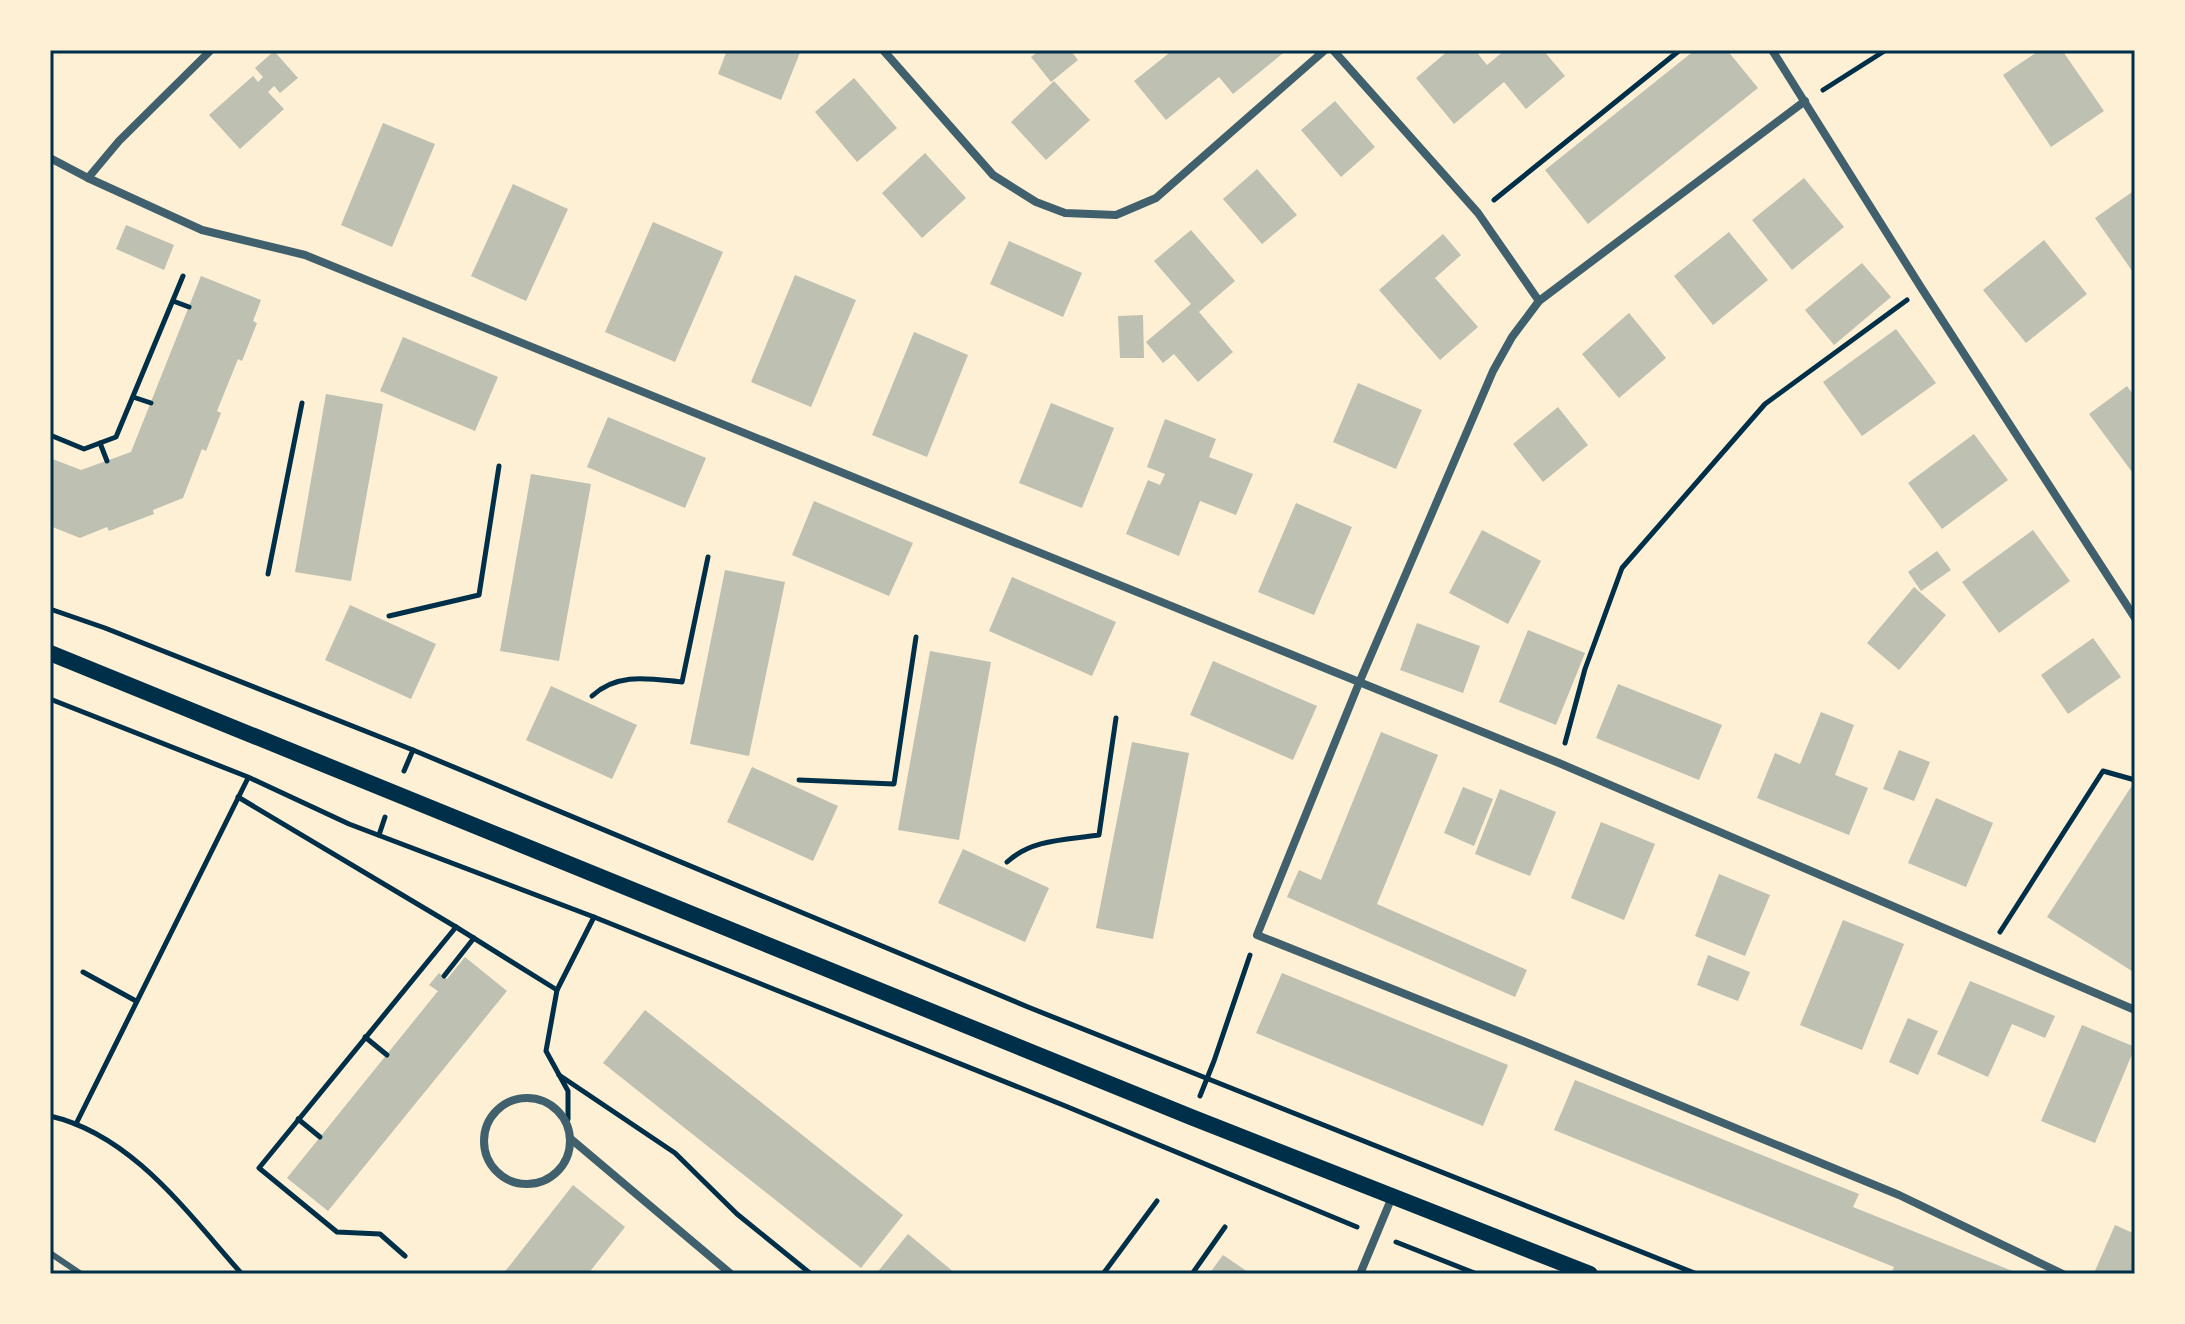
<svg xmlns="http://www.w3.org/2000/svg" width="2185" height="1324" viewBox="0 0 2185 1324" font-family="'Varela Round',sans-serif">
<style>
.building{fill:#bec0b2}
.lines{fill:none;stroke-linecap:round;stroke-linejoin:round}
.path{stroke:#003049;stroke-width:5}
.service{stroke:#3f606c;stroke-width:6}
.minor{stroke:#3f606c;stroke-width:8}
.secondary{stroke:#003049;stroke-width:16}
.neatline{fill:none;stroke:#003049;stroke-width:3}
</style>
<rect width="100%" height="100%" fill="#fdf0d5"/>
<g class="building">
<polygon points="727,50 801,50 781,100 718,74"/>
<polygon points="1040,50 1070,50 1078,60 1051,82 1031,57"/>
<polygon points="1173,50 1287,50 1233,94 1219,77 1166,120 1134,81"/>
<polygon points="1449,50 1475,50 1487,65 1505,50 1543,50 1565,76 1526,109 1504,82 1454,124 1416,78"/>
<polygon points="1695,50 1727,50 1758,88 1588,224 1545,170"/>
<polygon points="2040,50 2062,50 2104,111 2051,147 2003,75"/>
<polygon points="274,51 298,78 280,93 274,86 268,92 284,109 240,149 209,115 253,76 258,82 263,77 255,68"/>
<polygon points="854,78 897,128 857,162 815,112"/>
<polygon points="1054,81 1090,120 1046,160 1011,122"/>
<polygon points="1335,101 1375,147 1341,177 1301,130"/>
<polygon points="383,123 435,144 392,247 341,225"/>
<polygon points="925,153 966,198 922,238 882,193"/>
<polygon points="1257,169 1297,215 1262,244 1223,199"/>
<polygon points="1804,178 1844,227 1792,270 1752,220"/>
<polygon points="513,184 568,209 526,301 471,276"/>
<polygon points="2135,190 2135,275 2095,218"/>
<polygon points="653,222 723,252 675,362 605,332"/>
<polygon points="126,225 174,245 164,270 116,249"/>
<polygon points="1191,230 1235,281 1199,312 1233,352 1198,382 1174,354 1163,363 1146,342 1191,304 1154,261"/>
<polygon points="1729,232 1768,280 1713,325 1674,276"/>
<polygon points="1443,234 1461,255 1435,278 1478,327 1440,360 1379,290"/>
<polygon points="2044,240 2087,294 2026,343 1983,290"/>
<polygon points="1009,241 1082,273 1063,317 990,284"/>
<polygon points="1862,263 1891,297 1834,345 1805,310"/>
<polygon points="795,275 856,300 811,407 751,382"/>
<polygon points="201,276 261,300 253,321 257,323 242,361 238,359 217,411 221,413 206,451 202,449 183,498 153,510 154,514 109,531 107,527 80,538 50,526 50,458 81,470 131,452"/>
<polygon points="1629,313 1666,358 1619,398 1582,354"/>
<polygon points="1143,315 1144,358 1120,358 1118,316"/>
<polygon points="1896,329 1936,383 1862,436 1823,382"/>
<polygon points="914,332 968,355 927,457 872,435"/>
<polygon points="403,337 498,377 475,431 380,391"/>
<polygon points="1358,383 1422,410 1396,469 1333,442"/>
<polygon points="2127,386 2135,397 2135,476 2089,414"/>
<polygon points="326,394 383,404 351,581 295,572"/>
<polygon points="1051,403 1114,428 1082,508 1019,483"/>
<polygon points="1558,407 1588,445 1543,482 1513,444"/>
<polygon points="608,417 706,458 685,508 587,467"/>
<polygon points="1165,419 1216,439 1209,457 1253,474 1236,515 1200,501 1179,556 1126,534 1148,480 1160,485 1165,474 1147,467"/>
<polygon points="1974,434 2008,480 1942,529 1908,483"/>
<polygon points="531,474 591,484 559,661 500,651"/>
<polygon points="814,501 913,543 889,596 792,555"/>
<polygon points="1296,503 1352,527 1314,615 1258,592"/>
<polygon points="1482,530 1541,561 1508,624 1449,593"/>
<polygon points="2033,530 2070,581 1999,633 1962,582"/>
<polygon points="1937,551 1951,570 1921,591 1908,572"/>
<polygon points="725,570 785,582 749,756 690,744"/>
<polygon points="1012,577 1116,622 1092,676 989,631"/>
<polygon points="1914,587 1946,615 1899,670 1867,643"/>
<polygon points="350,605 436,644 411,699 325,660"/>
<polygon points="1417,623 1480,646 1463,693 1400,670"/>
<polygon points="1528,630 1585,653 1556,725 1499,702"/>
<polygon points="2093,638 2121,677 2068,714 2041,675"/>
<polygon points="930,651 991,662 959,840 898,830"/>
<polygon points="1213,661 1317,706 1293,760 1190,715"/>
<polygon points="1618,684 1722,725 1699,780 1596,738"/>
<polygon points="551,686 637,725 612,779 526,740"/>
<polygon points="1821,712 1854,725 1835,775 1868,788 1849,835 1757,798 1775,753 1800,764"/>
<polygon points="1381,732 1438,755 1377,904 1527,970 1515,997 1287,897 1299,870 1321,880"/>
<polygon points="1132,742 1189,753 1153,939 1096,928"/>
<polygon points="1899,750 1930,762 1914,801 1883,789"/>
<polygon points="752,767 838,806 813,861 727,822"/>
<polygon points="1463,787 1493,799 1474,846 1444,833"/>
<polygon points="2131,787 2135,789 2135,973 2047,917"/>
<polygon points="1500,789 1556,812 1530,876 1475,854"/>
<polygon points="1936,798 1993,823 1966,887 1908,863"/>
<polygon points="1601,822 1655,844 1624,920 1571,898"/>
<polygon points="963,849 1049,888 1025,942 938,903"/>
<polygon points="1719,874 1770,895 1745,956 1695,936"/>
<polygon points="1843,920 1904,944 1862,1050 1800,1025"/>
<polygon points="1708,955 1750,972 1738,1001 1697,985"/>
<polygon points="465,957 507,991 328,1211 287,1178 438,991 429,985 439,973 447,979"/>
<polygon points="1282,973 1508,1065 1483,1126 1256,1033"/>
<polygon points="1970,981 2055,1016 2045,1038 2012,1024 1988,1077 1937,1054"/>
<polygon points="645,1010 903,1215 861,1268 603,1063"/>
<polygon points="1908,1018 1938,1031 1918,1075 1889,1062"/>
<polygon points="2082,1025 2135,1047 2095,1143 2041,1121"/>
<polygon points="1575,1080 1859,1194 1853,1207 2020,1274 1891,1274 1894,1267 1554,1130"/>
<polygon points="573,1185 625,1227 588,1274 503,1274"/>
<polygon points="2115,1225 2135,1234 2135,1274 2094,1273"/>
<polygon points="908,1234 956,1274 876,1274"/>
<polygon points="1223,1255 1251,1274 1209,1274"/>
</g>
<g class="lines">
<g class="path">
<polyline points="1823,90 1886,50"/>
<polyline points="1494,200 1680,50"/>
<polyline points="173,301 189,307"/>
<polyline points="133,397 151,403"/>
<polyline points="50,435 84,449 116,437 183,276"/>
<polyline points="100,443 107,461"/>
<polyline points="268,574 302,403"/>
<polyline points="50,609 105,628 413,750 1028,1007 1697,1274"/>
<polyline points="389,616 479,595 499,466"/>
<path d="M 592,696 C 618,672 650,679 682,682 L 708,557"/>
<polyline points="50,699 248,777 349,824 594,917 1063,1105 1357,1227"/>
<polyline points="1565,743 1585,669 1622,568 1765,404 1907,300"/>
<polyline points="404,771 413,750"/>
<polyline points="799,780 894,784 916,637"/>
<polyline points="238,797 456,927 557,990"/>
<polyline points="379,835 385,817"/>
<path d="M 1007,862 C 1032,839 1066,840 1099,835 L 1116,718"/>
<polyline points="2000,932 2103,771 2135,780"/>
<polyline points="83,972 136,1001"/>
<polyline points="444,976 474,938"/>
<polyline points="365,1037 387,1055"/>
<polyline points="559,1075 675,1153 737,1214 811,1274"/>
<polyline points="1200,1096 1214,1061 1250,955"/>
<path d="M 50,1116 C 133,1135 188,1214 242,1274"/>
<polyline points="298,1119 320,1137"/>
<polyline points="568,1119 568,1091 546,1051 557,990 594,917"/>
<polyline points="76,1124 248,778"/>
<polyline points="1396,1242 1477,1274"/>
<polyline points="405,1256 380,1234 337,1232 259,1168 456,927"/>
<polyline points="1103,1274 1157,1201"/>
<polyline points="1192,1274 1225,1227"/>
</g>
<polyline class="service" points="50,1253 81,1274"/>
<g class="minor">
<polyline points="883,50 993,175 1036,202 1065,213 1116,215 1156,198 1325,50"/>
<polyline points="1333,50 1478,213 1539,301"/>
<polyline points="1772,50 1922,289 2135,618"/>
<polyline points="1805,101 1539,301 1512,337 1493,371 1359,683 1257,935 1523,1041 1899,1195 2063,1274"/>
<polyline points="50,158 88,178 202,230 305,255 1559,763 2135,1010"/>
<polyline points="88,178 119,141 211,50"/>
<circle cx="527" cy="1141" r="43"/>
<polyline points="571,1139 731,1274"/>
<polyline points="1360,1274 1392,1197"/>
</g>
<polyline class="secondary" points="50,653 1191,1117 1590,1274"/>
</g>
<rect width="2185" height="1324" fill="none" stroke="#fdf0d5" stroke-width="104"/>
<rect x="52" y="52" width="2081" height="1220" class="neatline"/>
</svg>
